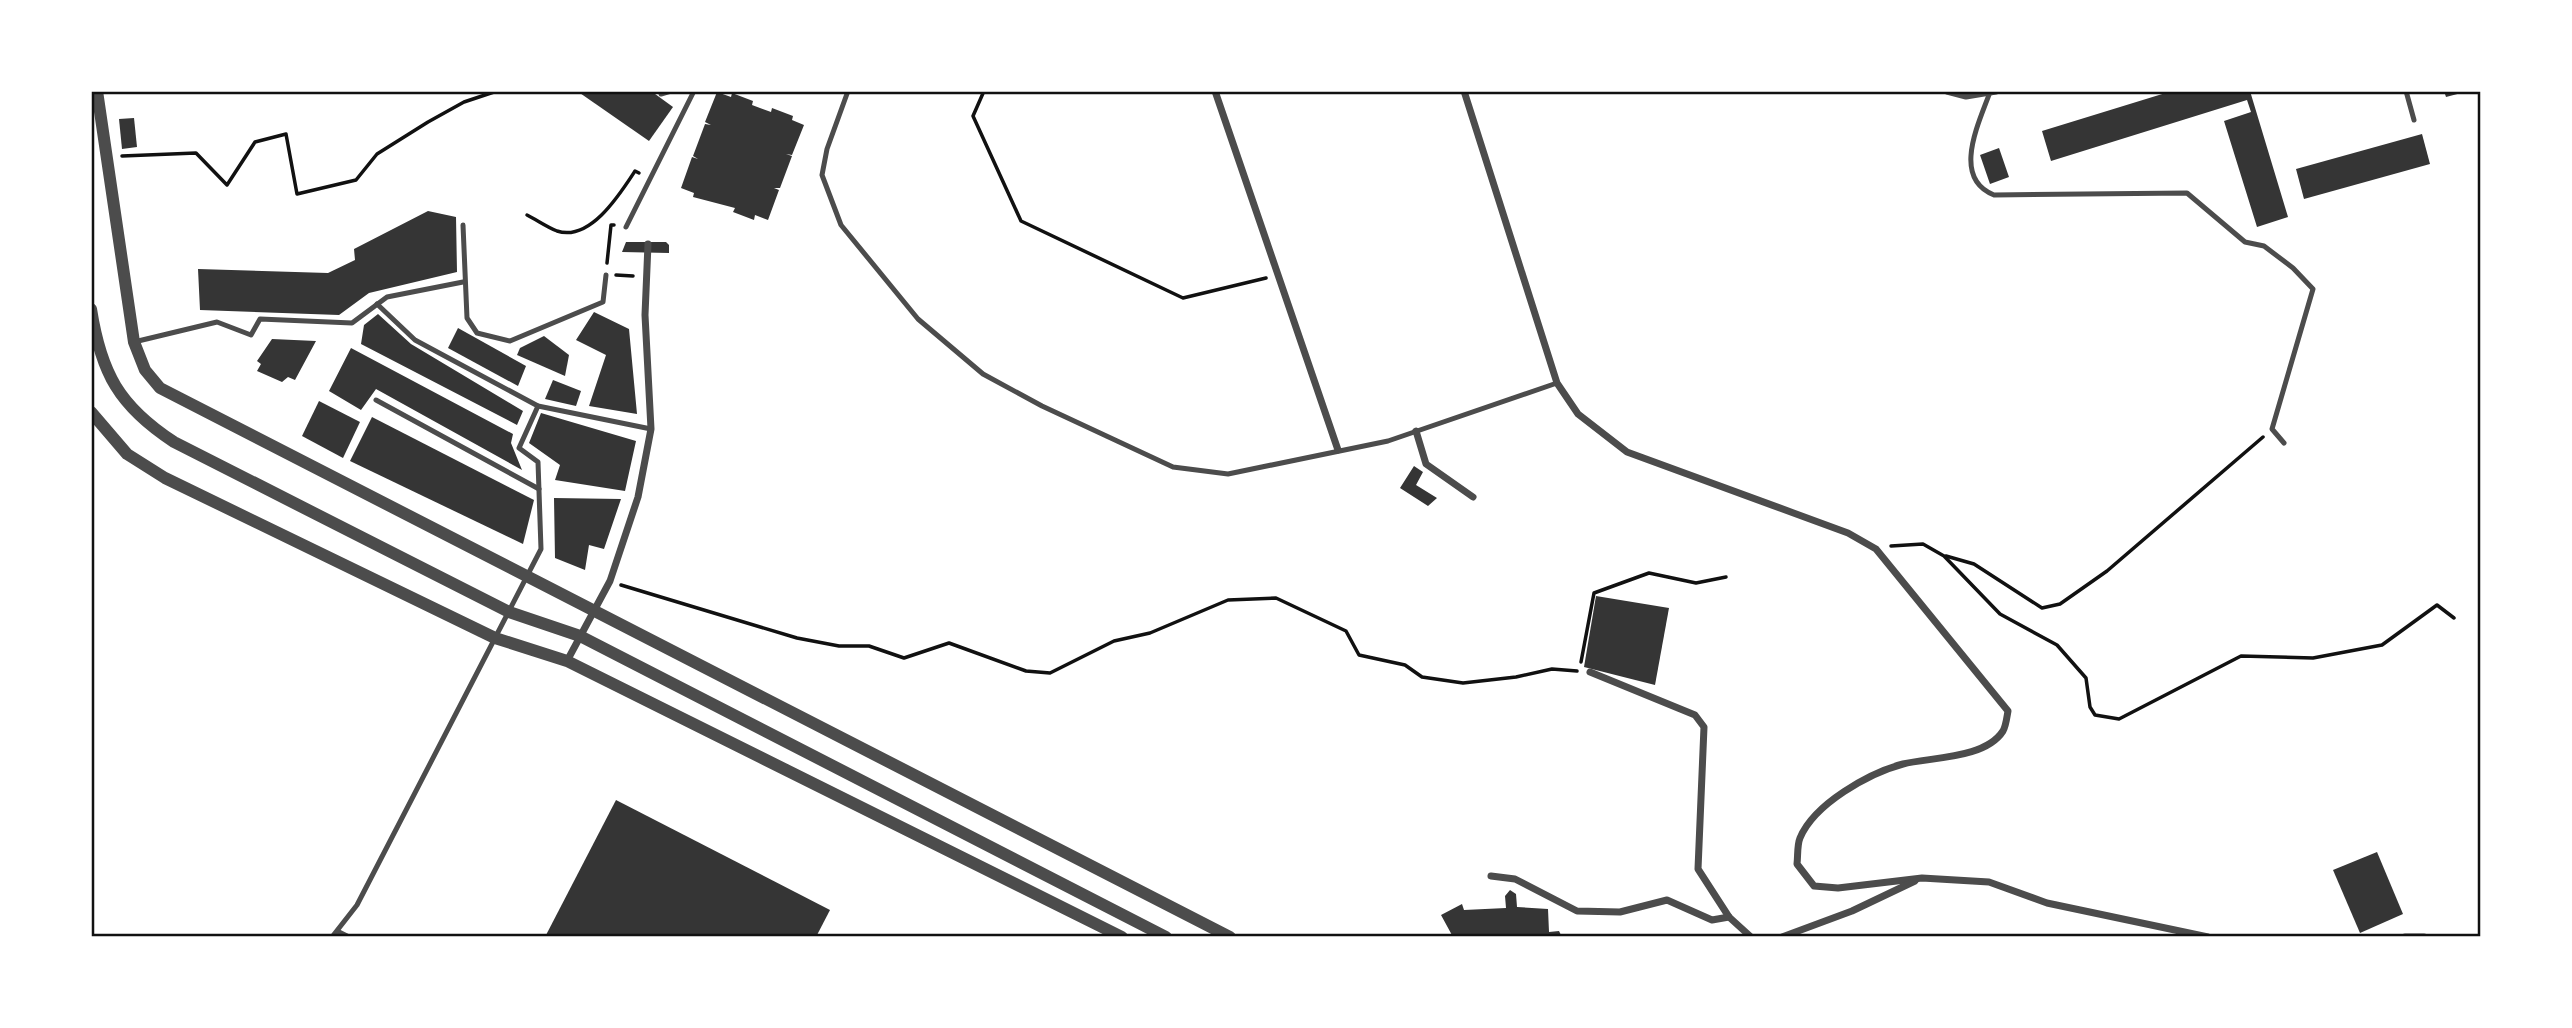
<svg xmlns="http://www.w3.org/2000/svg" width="2572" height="1028" viewBox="0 0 2572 1028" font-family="Rubik,sans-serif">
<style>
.building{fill:#353535}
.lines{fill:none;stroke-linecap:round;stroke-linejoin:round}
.path{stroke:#111;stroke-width:3.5}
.service{stroke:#4c4c4c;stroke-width:5}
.minor{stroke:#4c4c4c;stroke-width:7}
.tertiary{stroke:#4c4c4c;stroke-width:12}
.neatline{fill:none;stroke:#111;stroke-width:2.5}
</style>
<rect width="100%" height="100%" fill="#fff"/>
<g class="building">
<polygon points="577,91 651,91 673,107 649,141"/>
<polygon points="2172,91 2250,91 2288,217 2257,227 2224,121 2251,112 2247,100 2051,161 2042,131"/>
<polygon points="2444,91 2465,91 2465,92 2446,97"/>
<polygon points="717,92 731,97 732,93 753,101 752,105 771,112 772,108 793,116 792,120 804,125 792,155 786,154 792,156 780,188 774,188 779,190 768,220 755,215 754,220 733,212 735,208 693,197 694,193 681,188 692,157 698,159 693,156 705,124 711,125 705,122"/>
<polygon points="134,118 137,147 122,149 119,119"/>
<polygon points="2422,134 2430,164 2304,199 2296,169"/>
<polygon points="1999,148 2009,177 1990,184 1980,155"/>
<polygon points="428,211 456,217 457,272 369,293 339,315 200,310 198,269 328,273 355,260 354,249"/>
<polygon points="626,242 666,242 669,245 669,253 622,252"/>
<polygon points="594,312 629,329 637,414 589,406 606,355 576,340"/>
<polygon points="378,314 411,344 523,411 517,425 361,344 364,325"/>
<polygon points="458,328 526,366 518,386 448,348"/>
<polygon points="544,336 569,355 565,376 517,355 520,348"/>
<polygon points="272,339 316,341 295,380 288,377 282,382 257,371 261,364 257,361"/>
<polygon points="351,348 513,434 511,443 522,470 376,389 361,410 329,391"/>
<polygon points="553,380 581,391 576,406 545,399"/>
<polygon points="319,401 360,422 343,458 302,436"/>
<polygon points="541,413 636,441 625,491 555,480 560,465 529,443"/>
<polygon points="372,417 534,500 523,544 350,461"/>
<polygon points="1414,466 1423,472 1416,485 1437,498 1428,506 1400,488"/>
<polygon points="554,498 621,499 604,549 589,545 585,570 555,558"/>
<polygon points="1596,596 1669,608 1655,685 1584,667"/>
<polygon points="616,800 830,910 816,937 545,937"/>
<polygon points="2377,852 2403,914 2360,933 2333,870"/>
<polygon points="1510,890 1516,894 1517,907 1548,909 1549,932 1559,931 1562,937 1453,937 1441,915 1462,904 1464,910 1506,908 1505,896"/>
</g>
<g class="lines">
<g class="path">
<polyline points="984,91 973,116 1021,221 1183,298 1266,278"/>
<polyline points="122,156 196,153 227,185 255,142 286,134 297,194 356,180 377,154 428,122 464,102 497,91"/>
<path d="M 527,215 C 537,220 547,227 557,231 C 590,242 620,194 635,171 L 639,173"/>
<polyline points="607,263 611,225 614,225"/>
<polyline points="616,275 633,276"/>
<polyline points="1891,546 1923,544 1944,556 2000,614 2057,645 2086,678 2090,707 2095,715 2119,719 2241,656 2313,658 2382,645 2437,605 2454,618"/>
<polyline points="1946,556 1974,564 2042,608 2060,604 2107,571 2263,437"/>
<polyline points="621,585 797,638 839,646 869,646 904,658 949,643 1026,671 1050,673 1114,641 1150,633 1228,600 1276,598 1346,631 1359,655 1405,665 1422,677 1463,683 1516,677 1552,669 1577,671"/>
<polyline points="1581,662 1594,593 1649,573 1696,583 1726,577"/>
</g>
<g class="service">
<polyline points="848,91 827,149 822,175 841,225 918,319 983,374 1042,406 1173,467 1228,474 1388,441 1557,383"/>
<polyline points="2406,91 2414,120"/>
<path d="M 1990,92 C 1979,123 1951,178 1994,195 L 2187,193 L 2245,242 L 2264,246 L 2293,268 L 2313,289 L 2272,429 L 2284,443"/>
<polyline points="661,94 671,91"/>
<polyline points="463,225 467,318 477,333 510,341 603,302 606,275"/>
<polyline points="626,227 694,91"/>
<polyline points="377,304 415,340 538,406 651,429"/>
<polyline points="134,342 217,322 251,335 260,319 352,323 387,297 463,282"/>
<polyline points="376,400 539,489"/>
<polyline points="339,932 349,937"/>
<polyline points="332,937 357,905 541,549 538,462 519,448 538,406"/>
</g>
<g class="minor">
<polyline points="1215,91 1338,450"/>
<path d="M 1464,91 L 1557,383 L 1578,414 L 1627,452 L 1848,533 L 1876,549 L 2008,711 C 2007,716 2006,726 2003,731 C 1985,759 1931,757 1903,764 C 1869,773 1814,804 1800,838 C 1797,845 1798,856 1797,864 L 1814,886 L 1838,888 L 1922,878 L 1989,882 L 2047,903 L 2208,937"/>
<polyline points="1947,91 1966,96 1996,91"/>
<polyline points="1416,431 1426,464 1473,497"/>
<polyline points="567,661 610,581 638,497 651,429 645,315 648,244"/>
<polyline points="1590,672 1695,715 1704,727 1698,869 1729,917 1751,937"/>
<polyline points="1491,876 1515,879 1577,911 1620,912 1667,900 1712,920 1729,917"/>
<polyline points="1782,937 1852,911 1915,881"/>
<polyline points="2405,937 2424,937"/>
</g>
<g class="tertiary">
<polyline points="97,91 134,342 145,370 160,388 1230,937"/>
<path d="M 91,309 C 101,373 119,406 174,442 L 509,612 L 580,636 L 1166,937"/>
<polyline points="91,412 127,454 165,478 495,638 567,661 1122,937"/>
</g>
</g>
<rect width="2572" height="1028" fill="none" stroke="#ffffff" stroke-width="186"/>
<rect x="93" y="93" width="2386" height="842" class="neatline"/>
</svg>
